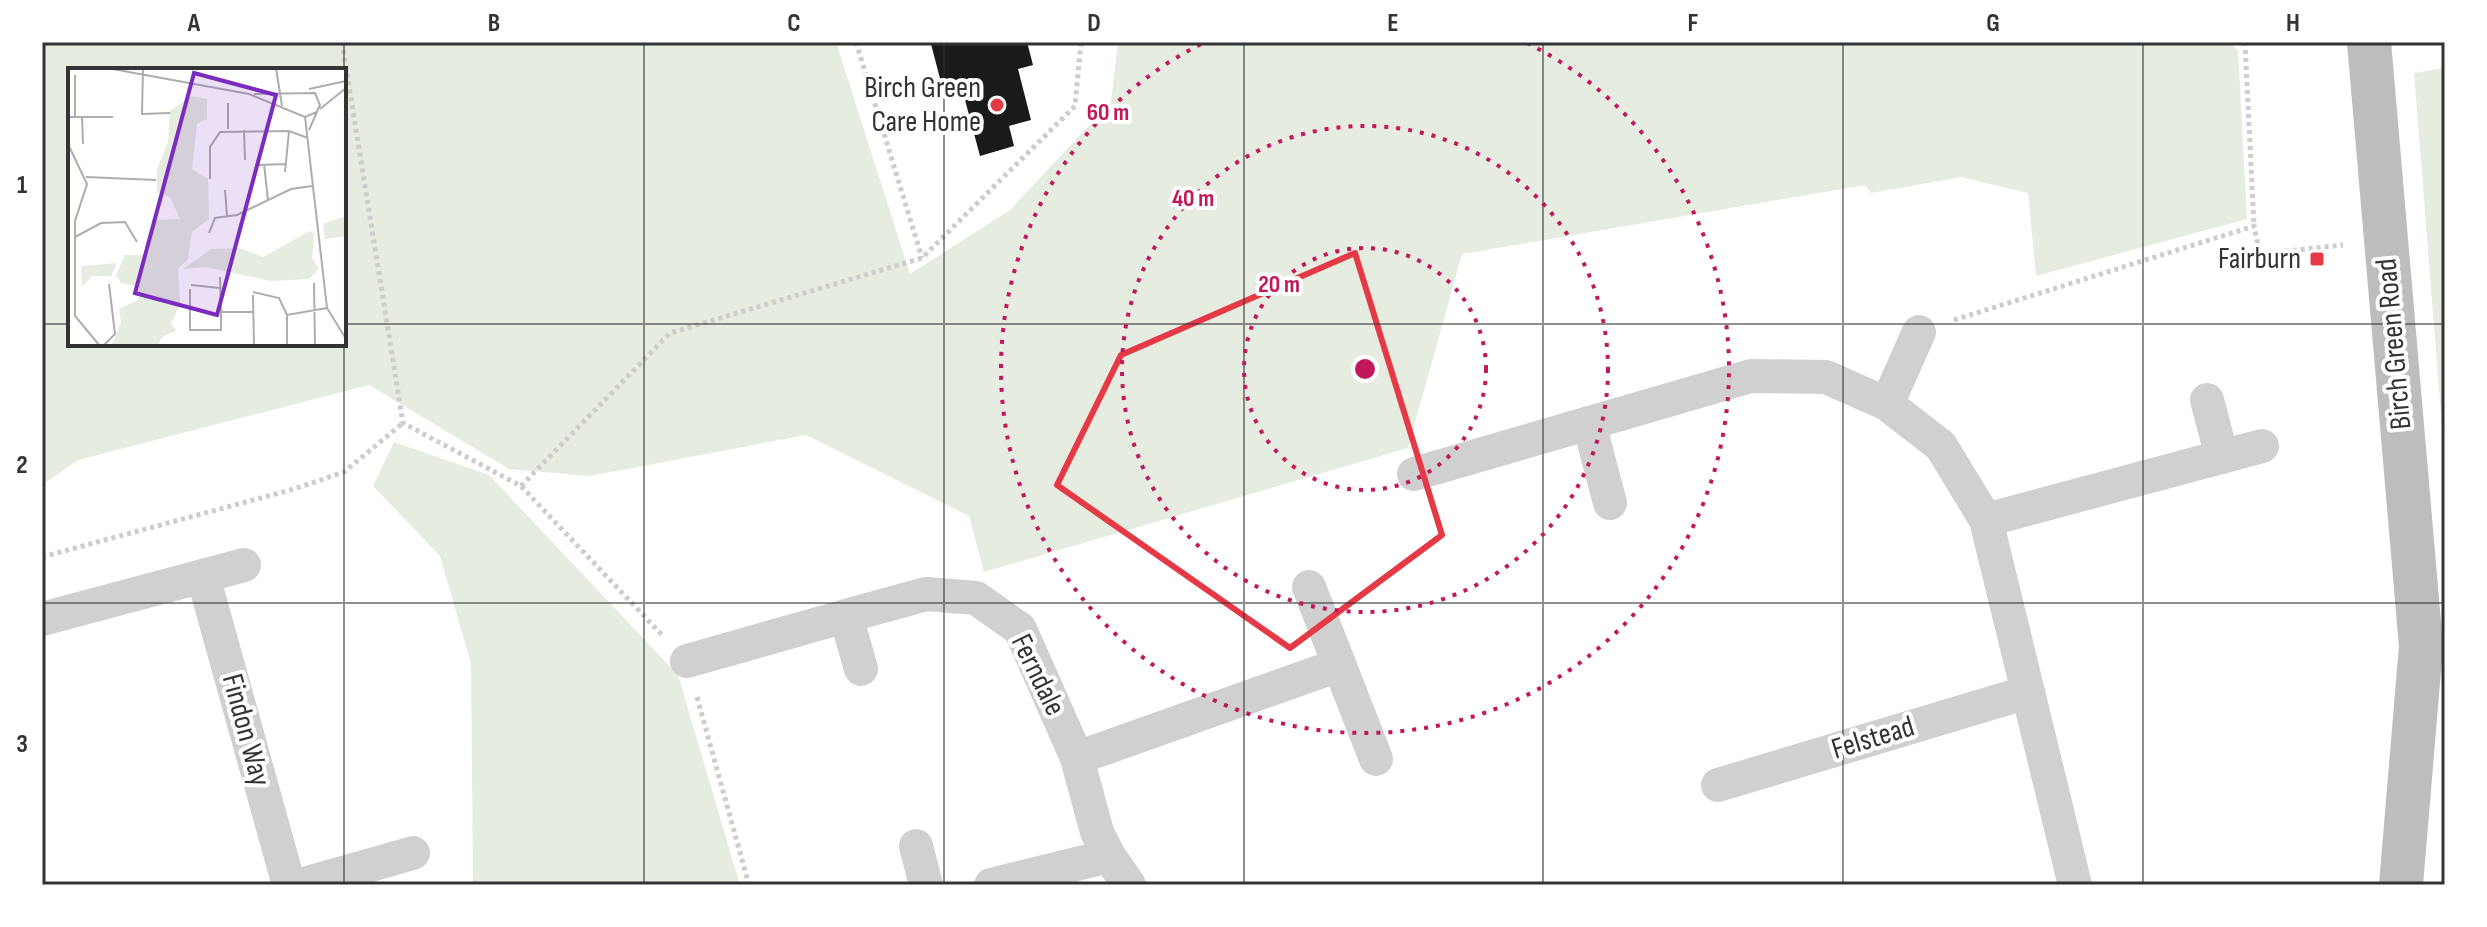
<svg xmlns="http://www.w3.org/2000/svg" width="2487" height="927" viewBox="0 0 2487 927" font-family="'Sofia Sans Condensed',sans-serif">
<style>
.green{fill:#e6ecdf;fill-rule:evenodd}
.building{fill:#1a1a1a}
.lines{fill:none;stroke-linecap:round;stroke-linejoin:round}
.path{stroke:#cdcdcd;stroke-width:5;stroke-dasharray:4 4;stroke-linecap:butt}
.street{stroke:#d0d0d0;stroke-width:34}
.secondary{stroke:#bdbdbd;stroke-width:44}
.marked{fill:none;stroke:#e63946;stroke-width:6;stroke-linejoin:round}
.grid{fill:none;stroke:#333;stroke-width:2;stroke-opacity:0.55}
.ring{fill:none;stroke:#c2185b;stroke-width:4;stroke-dasharray:4 8}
.poi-dot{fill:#e63946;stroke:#fff;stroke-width:3}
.labels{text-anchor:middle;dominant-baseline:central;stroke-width:8;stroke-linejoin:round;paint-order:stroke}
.poi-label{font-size:30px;fill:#333;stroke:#fff;text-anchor:end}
.street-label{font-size:30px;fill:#333;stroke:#fff}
.inset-road{fill:none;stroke:#adadad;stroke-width:2}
.view{fill:#7b2cbf;fill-opacity:0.15;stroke:#7b2cbf;stroke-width:4}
.inset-edge{fill:none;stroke:#333;stroke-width:4}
.centre{fill:#c2185b;stroke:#fff;stroke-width:4}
.ring-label{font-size:24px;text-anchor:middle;font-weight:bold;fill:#c2185b;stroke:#fff;stroke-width:8;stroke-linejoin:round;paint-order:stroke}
.neatline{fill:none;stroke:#333;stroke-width:3}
.grid-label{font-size:26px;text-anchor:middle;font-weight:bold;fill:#333}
</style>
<rect width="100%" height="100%" fill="#fff"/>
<g class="green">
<path d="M 42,42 L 836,42 L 910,274 L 1010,210 L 1111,102 L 1118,42 L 2229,42 L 2238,50 L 2247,219 L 2036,276 L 2028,193 L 1961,177 L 1871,193 L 1865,185 L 1462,254 L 1408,448 L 984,572 L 969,516 L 806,435 L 590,476 L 509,469 L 369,385 L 78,460 L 42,485 ZM 70,70 L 344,70 L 344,344 L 70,344 Z"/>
<polygon points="2445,68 2445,465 2414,73"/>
<polygon points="394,442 489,475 678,675 740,885 473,885 471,664 440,556 373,486"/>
</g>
<polygon class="building" points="937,42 1027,42 1033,65 1018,69 1031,120 1009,126 1014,146 980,156 961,85 943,90 931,44"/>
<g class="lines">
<g class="path">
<polyline points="342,42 403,423 521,486 662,635"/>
<polyline points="856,42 922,258"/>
<polyline points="2245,42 2254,226"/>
<polyline points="1954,320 2254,226 2260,254 2343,245"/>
<polyline points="521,486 670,333 922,258 1075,106 1081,42"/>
<polyline points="42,557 294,489 344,472 403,423"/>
<polyline points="697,697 749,885"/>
</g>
<g class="street">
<polyline points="2207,400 2222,457"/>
<polyline points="1887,404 1919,332"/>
<polyline points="1589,423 1610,503"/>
<polyline points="1414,474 1751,376 1826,377 1887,404 1941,446 1986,520 2075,885"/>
<polyline points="1986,520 2262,446"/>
<polyline points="244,565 203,576 289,885"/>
<polyline points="1309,587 1376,759"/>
<polyline points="846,616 926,594 976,598 1020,629 1077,758 1097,832 1109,856 1129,885"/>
<polyline points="42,619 203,576"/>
<polyline points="687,661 846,616 861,669"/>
<polyline points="1077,758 1339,665"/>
<polyline points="1718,785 2028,692"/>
<polyline points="916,846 926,885"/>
<polyline points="300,885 413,853"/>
<polyline points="991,885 1109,856"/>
</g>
<polyline class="secondary" points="2369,42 2421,646 2401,885"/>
</g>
<path class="marked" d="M 1355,253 L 1442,535 L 1290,648 L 1057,485 L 1121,355 Z"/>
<path class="grid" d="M 344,42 L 344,70M 644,42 L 644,885M 944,42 L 944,885M 1244,42 L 1244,885M 1543,42 L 1543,885M 1843,42 L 1843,885M 2143,42 L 2143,885M 42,324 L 70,324M 344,324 L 2445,324M 344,344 L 344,885M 42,603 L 2445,603"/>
<g class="ring">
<circle cx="1365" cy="369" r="121"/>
<circle cx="1365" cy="369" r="243"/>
<path d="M1527 43A364 364 0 1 1 1203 43"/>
</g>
<g class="poi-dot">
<circle cx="997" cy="105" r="8"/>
<rect x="2309" y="251" width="16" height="16" rx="4"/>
</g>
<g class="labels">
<g class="poi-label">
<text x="981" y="88">Birch Green<tspan x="981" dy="34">Care Home</tspan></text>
<text x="2301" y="259">Fairburn</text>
</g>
<g class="street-label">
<text transform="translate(2394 344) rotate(-95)">Birch Green Road</text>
<text transform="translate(1038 675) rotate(64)">Ferndale</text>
<text transform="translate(246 730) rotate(75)">Findon Way</text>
<text transform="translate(1873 738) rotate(-17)">Felstead</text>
</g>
</g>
<g transform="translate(68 68)">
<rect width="278" height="278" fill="#fff"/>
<path d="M 124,28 L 139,31 L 139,51 L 129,56 L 124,101 L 140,111 L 141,151 L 124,164 L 120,191 L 110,201 L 112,236 L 103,255 L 108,262 L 93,270 L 90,278 L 43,278 L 53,255 L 51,241 L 70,232 L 71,219 L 53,215 L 48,207 L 57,187 L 81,187 L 86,152 L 112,151 L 102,129 L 89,124 L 89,101 L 100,74 L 102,43 ZM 278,148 L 278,168 L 257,171 L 255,156 ZM 242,163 L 246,166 L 244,190 L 251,201 L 241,211 L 203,213 L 137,199 L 115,201 L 143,181 L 172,180 L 195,189 ZM 49,195 L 43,208 L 24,208 L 14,219 L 13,198 Z" fill="#e6ecdf"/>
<path class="inset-road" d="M 39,0 L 181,26 L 237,49 L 249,44M 75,0 L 74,46 L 102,45M 208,0 L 214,38M 241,21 L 278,13M 186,26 L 247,25 L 252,37 L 241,62M 160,35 L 160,61M 252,41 L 278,20M 7,48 L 7,7M 14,48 L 15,76M 0,49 L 45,49M 237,49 L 259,240 L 278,271M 176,62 L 177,92M 0,76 L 19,116 L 7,153 L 7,248 L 32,278M 196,96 L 200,132M 191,97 L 217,96M 217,104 L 221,63M 18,109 L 88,112M 142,111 L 142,79 L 152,64 L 221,63 L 240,70M 157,122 L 159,148M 0,128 L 0,247M 141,165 L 147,150 L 169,147 L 223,121 L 244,118M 7,169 L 33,155 L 57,154 L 69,174M 152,209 L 153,244 L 185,244M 246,215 L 247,278M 123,217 L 152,220M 122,221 L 122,262 L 153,262 L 153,244M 185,224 L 211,230 L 219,247 L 259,240M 185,227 L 186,278M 219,247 L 219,278M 35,278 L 47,266 L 41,216"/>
<path class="view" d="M 126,5 L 208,27 L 149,247 L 67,225 Z"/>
<rect width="278" height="278" class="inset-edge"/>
</g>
<circle cx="1365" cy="369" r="12" class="centre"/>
<g class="ring-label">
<text x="1108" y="120">60 m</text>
<text x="1193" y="206">40 m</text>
<text x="1279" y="292">20 m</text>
</g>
<rect width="2487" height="927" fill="none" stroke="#ffffff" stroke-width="88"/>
<rect x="44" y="44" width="2399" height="839" class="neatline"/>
<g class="grid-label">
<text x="194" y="31">A</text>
<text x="494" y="31">B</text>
<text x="794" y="31">C</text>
<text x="1094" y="31">D</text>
<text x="1393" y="31">E</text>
<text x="1693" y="31">F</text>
<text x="1993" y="31">G</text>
<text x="2293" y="31">H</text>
<text x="22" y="193">1</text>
<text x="22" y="473">2</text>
<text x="22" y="752">3</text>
</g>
</svg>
